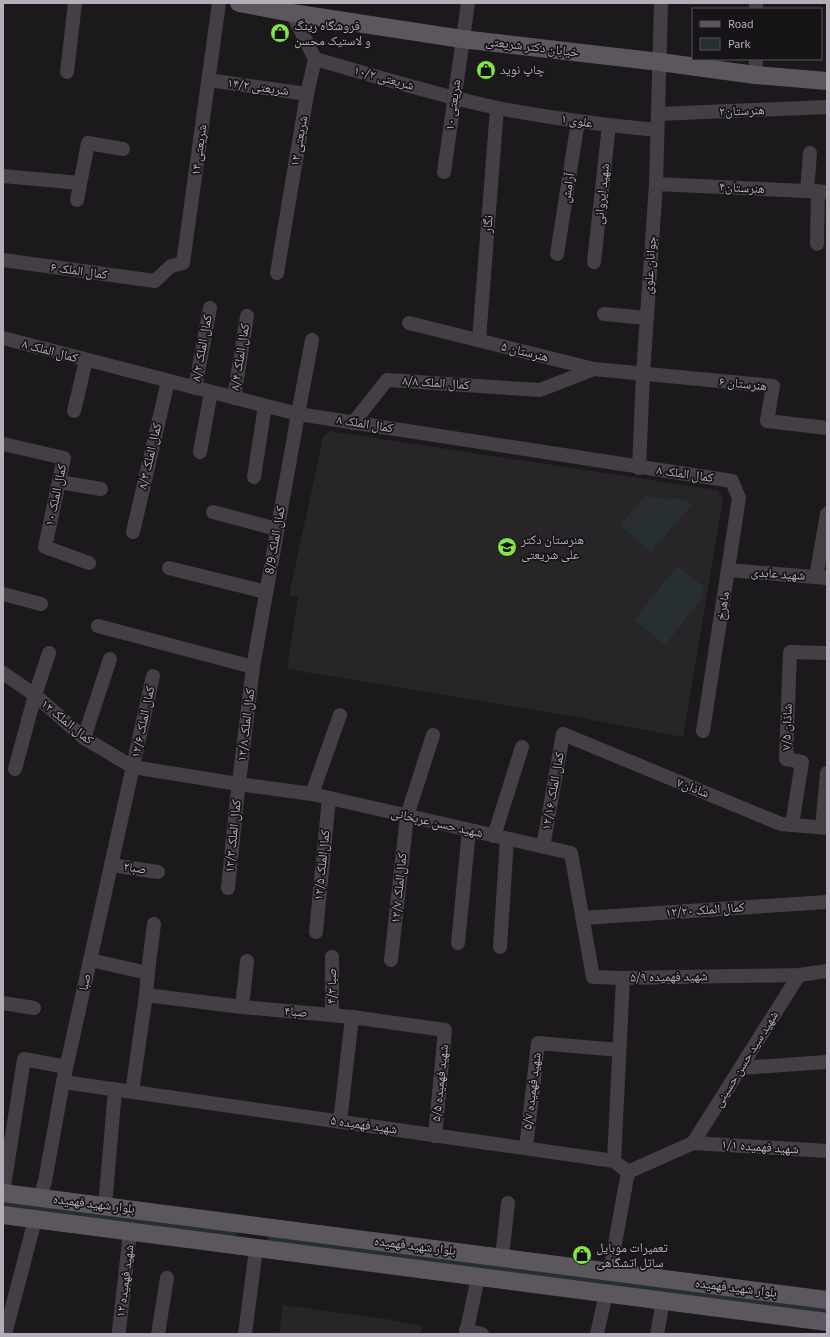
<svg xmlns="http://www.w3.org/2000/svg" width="830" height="1337" viewBox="0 0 830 1337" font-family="'Source Sans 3','Noto Naskh Arabic',sans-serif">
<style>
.built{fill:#282528}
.green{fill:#272f30}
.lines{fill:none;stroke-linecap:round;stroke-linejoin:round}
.minor{stroke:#443f45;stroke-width:14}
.major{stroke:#5c575e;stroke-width:18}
.labels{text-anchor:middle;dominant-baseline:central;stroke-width:3.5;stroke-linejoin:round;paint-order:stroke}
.poi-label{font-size:13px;fill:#b5acba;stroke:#161416;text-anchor:start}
.street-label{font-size:13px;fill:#b5acba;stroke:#161416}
</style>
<rect width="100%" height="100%" fill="#1b191b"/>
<g class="built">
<polygon points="329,431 718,490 723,499 683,737 570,716 287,669 298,597 289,595 323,438"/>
<polygon points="283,1305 386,1319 423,1326 421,1334 279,1334"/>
</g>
<g class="green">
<polygon points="646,496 671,500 672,498 685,500 692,504 651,552 620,525"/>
<polygon points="677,566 704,587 702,598 665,645 634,620"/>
<polygon points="3,1202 237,1230 236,1236 3,1207"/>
<polygon points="268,1234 827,1309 827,1314 479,1268 267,1242"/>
</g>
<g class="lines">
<g class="minor">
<polyline points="756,9 756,3"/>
<path d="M 315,59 C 376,76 436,95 498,108 C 550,118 604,125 657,130"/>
<polyline points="67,72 75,3"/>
<polyline points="755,75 756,59"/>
<polyline points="208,80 307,94"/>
<polyline points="658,114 827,107"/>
<polyline points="444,172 468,3"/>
<polyline points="3,176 80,183"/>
<polyline points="656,184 827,192"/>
<polyline points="807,191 810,153"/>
<polyline points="77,200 88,143 123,149"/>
<polyline points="817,244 818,191"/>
<polyline points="557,254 578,121"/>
<polyline points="3,260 155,281 171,266 183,263 219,3"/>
<polyline points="594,262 609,125"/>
<polyline points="277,273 307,94 315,59 292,13"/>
<polyline points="604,314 647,318"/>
<polyline points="409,323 594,369 773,386 767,421 827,428"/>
<polyline points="3,338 298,414 732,481 739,498 703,731"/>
<polyline points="479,340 497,108"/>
<polyline points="195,388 210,308"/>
<polyline points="234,398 247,316"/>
<polyline points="74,411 86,360"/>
<polyline points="353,423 387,380 540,390 594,369"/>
<polyline points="3,444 64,458 45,547 89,563"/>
<polyline points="200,452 211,392"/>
<polyline points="639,468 643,374 656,184 661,3"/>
<polyline points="254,477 265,406"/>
<polyline points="59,482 101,489"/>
<polyline points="213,512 277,529"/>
<polyline points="133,532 168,381"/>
<polyline points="169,568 266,592"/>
<polyline points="728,570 827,578"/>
<polyline points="816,577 827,514"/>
<polyline points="3,594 41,604"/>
<polyline points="98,626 253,667"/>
<polyline points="3,673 35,695 84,738 133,767 238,784 312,794 571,853 593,977 623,978"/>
<polyline points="84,738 110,659"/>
<polyline points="15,769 35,695 49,653"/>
<polyline points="312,794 340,715"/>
<polyline points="792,825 802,762 786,759 790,652 827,653"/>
<polyline points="822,827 827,773"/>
<polyline points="494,836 522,747"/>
<polyline points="543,847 563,734 781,824 827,828"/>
<polyline points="111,865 158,872"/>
<polyline points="228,888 237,799 253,667 298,414 312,340"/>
<polyline points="583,918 827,902"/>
<polyline points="316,932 329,798"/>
<polyline points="458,943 469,830"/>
<polyline points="500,947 507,839"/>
<polyline points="90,960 148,973"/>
<polyline points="391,960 407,816 433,735"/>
<polyline points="146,995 242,1007 352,1017 445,1030 435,1136"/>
<polyline points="3,1003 34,1008"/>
<polyline points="242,1007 247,961"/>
<polyline points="332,1015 332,957"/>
<polyline points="740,1068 827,1062"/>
<polyline points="63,1082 614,1161 628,1172 610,1271"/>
<polyline points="132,1092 146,995 149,963 154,924"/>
<polyline points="340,1122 352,1017"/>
<polyline points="693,1143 799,975"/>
<polyline points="526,1148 538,1043 619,1050"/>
<polyline points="614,1161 623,978 799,975 827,971"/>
<polyline points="628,1172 693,1143 827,1151"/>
<polyline points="3,1193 24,1059 66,1067"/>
<polyline points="40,1197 45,1181 63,1082 153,676"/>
<polyline points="105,1206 115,1090"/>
<polyline points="502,1257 508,1203"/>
<polyline points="466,1330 482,1334"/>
<polyline points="119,1331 130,1232"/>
<polyline points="5,1334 35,1220"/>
<polyline points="158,1334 167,1278"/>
<polyline points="245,1334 256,1249"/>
<polyline points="466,1334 478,1277"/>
<polyline points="597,1334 606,1293"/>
<polyline points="657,1334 663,1301"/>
</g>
<g class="major">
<polyline points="239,3 292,13 462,39 660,62 755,75 827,81"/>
<polyline points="3,1193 827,1300"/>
<polyline points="3,1215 827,1322"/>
</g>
</g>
<defs>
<symbol id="shop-disc" viewBox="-11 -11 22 22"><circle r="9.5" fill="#84e547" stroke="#161416"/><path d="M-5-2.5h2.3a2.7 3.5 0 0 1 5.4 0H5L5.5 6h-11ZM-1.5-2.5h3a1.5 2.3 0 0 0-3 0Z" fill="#111"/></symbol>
<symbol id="school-disc" viewBox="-11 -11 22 22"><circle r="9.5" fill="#84e547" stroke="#161416"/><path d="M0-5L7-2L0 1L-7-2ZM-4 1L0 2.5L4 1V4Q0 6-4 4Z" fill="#111"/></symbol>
</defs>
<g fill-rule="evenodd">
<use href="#shop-disc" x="269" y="22" width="22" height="22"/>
<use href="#shop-disc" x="475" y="59" width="22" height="22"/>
<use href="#school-disc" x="496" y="536" width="22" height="22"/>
<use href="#shop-disc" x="571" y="1244" width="22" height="22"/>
</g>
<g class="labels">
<g class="poi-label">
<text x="294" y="26">فروشگاه رینگ<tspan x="294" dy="15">و لاستیک محسن</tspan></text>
<text x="500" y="70">چاپ نوید</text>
<text x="521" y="540">هنرستان دکتر<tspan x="521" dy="15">علی شریعتی</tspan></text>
<text x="596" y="1248">تعمیرات موبایل<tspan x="596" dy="15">ساتل اتشگاهی</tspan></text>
</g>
<g class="street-label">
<text transform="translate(532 47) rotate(7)">خیابان دکتر شریعتی</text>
<text transform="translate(384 78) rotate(15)">شریعتی ۱۰/۲</text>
<text transform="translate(258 87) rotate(8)">شریعتی ۱۴/۲</text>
<text transform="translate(453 105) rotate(-82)">شریعتی ۱۰</text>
<text transform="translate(742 111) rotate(-2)">هنرستان۲</text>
<text transform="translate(577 121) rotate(9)">علوی ۱</text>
<text transform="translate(299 141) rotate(-80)">شریعتی ۱۲</text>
<text transform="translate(199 150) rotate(-82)">شریعتی ۱۴</text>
<text transform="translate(568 188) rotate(-81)">آرامش</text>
<text transform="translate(742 188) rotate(3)">هنرستان۴</text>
<text transform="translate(602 194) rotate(-84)">شهید ایروانی</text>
<text transform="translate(488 224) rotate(-85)">نگار</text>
<text transform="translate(650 265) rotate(-86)">جوانان علوی</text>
<text transform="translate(79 271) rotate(8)">کمال الملک ۶</text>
<text transform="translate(202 348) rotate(-80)">کمال الملک ۸/۲</text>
<text transform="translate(50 351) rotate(15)">کمال الملک ۸</text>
<text transform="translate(525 352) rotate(14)">هنرستان ۵</text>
<text transform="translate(240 357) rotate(-81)">کمال الملک ۸/۴</text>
<text transform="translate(436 383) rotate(4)">کمال الملک ۸/۸</text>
<text transform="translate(743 384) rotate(6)">هنرستان ۶</text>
<text transform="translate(365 424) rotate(9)">کمال الملک ۸</text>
<text transform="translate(150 456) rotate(-77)">کمال الملک ۸/۳</text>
<text transform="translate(685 474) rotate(8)">کمال الملک ۸</text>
<text transform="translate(56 495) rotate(-78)">کمال الملک ۱۰</text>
<text transform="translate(275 540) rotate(-80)">کمال الملک 8/9</text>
<text transform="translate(778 574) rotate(4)">شهید عابدی</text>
<text transform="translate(723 606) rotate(-81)">ماهرخ</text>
<text transform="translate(67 722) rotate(39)">کمال الملک ۱۲</text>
<text transform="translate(143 722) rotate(-78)">کمال الملک ۱۲/۶</text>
<text transform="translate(246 725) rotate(-83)">کمال الملک ۱۲/۸</text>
<text transform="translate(787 727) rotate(-88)">شاذان ۷/۵</text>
<text transform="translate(693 788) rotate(22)">شاذان۷</text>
<text transform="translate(553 791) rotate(-80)">کمال الملک ۱۲/۱۶</text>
<text transform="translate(437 823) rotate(13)">شهید حسن عربخانی</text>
<text transform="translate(233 836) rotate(-84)">کمال الملک ۱۲/۳</text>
<text transform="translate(322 865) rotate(-84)">کمال‌الملک ۱۲/۵</text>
<text transform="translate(135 868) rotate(8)">صبا۲</text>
<text transform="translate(399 888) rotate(-84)">کمال‌الملک ۱۲/۷</text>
<text transform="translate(705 910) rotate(-4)">کمال الملک ۱۲/۲۰</text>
<text transform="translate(669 977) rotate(-1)">شهید فهمیده ۵/۹</text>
<text transform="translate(85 982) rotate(-77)">صبا</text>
<text transform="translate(332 986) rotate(-90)">صبا ۴/۳</text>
<text transform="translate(296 1012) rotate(5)">صبا۴</text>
<text transform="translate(746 1059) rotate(-58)">شهید سید حسن حسینی</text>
<text transform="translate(440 1083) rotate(-84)">شهید فهمیده ۵/۵</text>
<text transform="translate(532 1091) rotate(-83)">شهید فهمیده ۵/۷</text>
<text transform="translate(364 1125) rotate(8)">شهید فهمیده ۵</text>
<text transform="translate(760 1147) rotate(4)">شهید فهمیده ۱/۱</text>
<text transform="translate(94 1204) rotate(7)">بلوار شهید فهمیده</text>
<text transform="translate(415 1246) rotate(7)">بلوار شهید فهمیده</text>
<text transform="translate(125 1281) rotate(-83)">شهید فهمیده ۱۲</text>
<text transform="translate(736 1288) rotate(7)">بلوار شهید فهمیده</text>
</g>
</g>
<rect width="830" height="1337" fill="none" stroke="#b5acba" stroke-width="8"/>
<rect x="692" y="8" width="130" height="52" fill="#161416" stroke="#565158"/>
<rect x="700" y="21" width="20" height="6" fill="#5c575e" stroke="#565158"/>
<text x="728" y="28" font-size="12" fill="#b5acba">Road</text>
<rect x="700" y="38" width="20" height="12" fill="#272f30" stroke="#565158"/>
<text x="728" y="48" font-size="12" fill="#b5acba">Park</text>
</svg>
